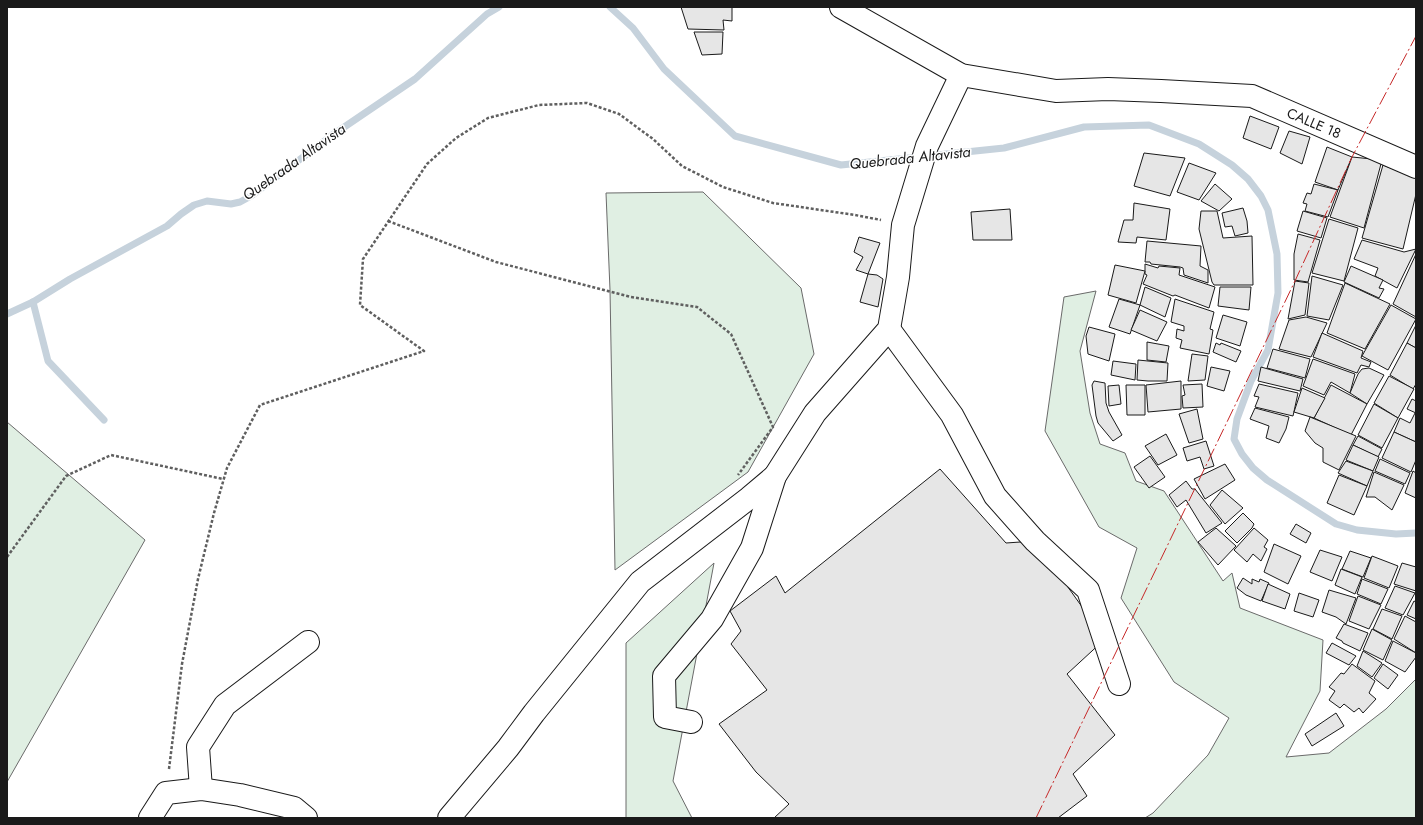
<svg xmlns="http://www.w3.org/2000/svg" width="1423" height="825" viewBox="0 0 1423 825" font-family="Jost,sans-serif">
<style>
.green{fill:#e0efe3;stroke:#6a6a6a}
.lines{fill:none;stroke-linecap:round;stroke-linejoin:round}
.stream{stroke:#c6d2dc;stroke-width:7}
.building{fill:#e6e6e6;stroke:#1a1a1a}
.minor-casing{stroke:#1a1a1a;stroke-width:24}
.path{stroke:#5f5f5f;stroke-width:2.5;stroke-dasharray:3 2;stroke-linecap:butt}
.minor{stroke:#fff;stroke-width:22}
.power{stroke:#c62828;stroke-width:1;stroke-dasharray:14 3 2 3;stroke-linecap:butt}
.labels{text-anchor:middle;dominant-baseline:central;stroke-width:3;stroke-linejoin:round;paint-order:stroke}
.street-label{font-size:14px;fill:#1a1a1a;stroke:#fff}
.water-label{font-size:15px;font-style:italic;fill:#1a1a1a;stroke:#fff}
</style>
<rect width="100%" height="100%" fill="#fff"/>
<g class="green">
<polygon points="703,192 801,288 814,354 748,472 615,570 610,290 606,193"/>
<polygon points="1096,291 1080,351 1090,413 1100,444 1125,453 1136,481 1164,491 1223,581 1232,573 1240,608 1323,640 1320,691 1286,757 1329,753 1386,709 1416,679 1416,818 1145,818 1153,813 1208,755 1229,718 1174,682 1121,598 1137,548 1099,527 1045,431 1064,297"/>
<polygon points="7,422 145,540 7,782"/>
<polygon points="714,563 673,781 692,818 626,818 626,643"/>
</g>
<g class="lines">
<g class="stream">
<polyline points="610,7 633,28 664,69 735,136 841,165 1004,148 1084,127 1149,125 1199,144 1232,165 1248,179 1261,196 1268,210 1277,254 1278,293 1268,350 1251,381 1237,419 1234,439 1242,454 1253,468 1267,480 1336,524 1357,530 1396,534 1416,533"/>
<polyline points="33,302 48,361 104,420"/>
<polyline points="7,314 33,302 70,279 167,226 181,214 194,205 207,201 231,204 240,202 251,196 331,136 415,79 487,14 499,7"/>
</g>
</g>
<g class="building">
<polygon points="681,7 732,7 732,21 723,20 724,30 688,29"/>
<polygon points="694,32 723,32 722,54 702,55"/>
<polygon points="1250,116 1279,127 1271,149 1243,138"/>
<polygon points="1289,131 1310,137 1302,164 1280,153"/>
<polygon points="1327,147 1352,157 1338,190 1315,182"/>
<polygon points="1144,153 1185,158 1170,196 1134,186"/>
<polygon points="1352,157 1382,160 1364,228 1330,217"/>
<polygon points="1189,163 1216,173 1199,200 1177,192"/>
<polygon points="1383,165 1416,178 1416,194 1403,249 1362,238"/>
<polygon points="1215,184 1232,199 1219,211 1201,201"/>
<polygon points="1314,184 1338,190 1328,217 1305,211 1307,204 1303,203 1307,193 1311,194"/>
<polygon points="1134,203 1170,209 1166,240 1137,237 1136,243 1118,242 1124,220 1133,220"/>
<polygon points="1243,208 1247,221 1248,233 1235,236 1232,226 1225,227 1222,213"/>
<polygon points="1010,209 1012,240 973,240 971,212"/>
<polygon points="1201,211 1217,211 1223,238 1252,236 1253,285 1214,285 1212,282 1199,229"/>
<polygon points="1303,211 1327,218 1321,238 1297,231"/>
<polygon points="1329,219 1358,228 1344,281 1312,273"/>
<polygon points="1298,234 1320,240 1308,282 1294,280 1294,254"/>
<polygon points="859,237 880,243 868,274 856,270 863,257 854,252"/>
<polygon points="1362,240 1404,252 1416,249 1397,288 1375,276 1378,268 1354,259"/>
<polygon points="1147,241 1201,246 1200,266 1208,270 1208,283 1184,275 1183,268 1180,267 1151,264 1150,262 1145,262"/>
<polygon points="1416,254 1416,317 1393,304"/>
<polygon points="1145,264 1158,268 1159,266 1180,268 1179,275 1215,287 1209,308 1175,295 1173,296 1143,284 1147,275 1145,274"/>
<polygon points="1115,265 1145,271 1136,303 1108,295"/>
<polygon points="1351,266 1383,280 1379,288 1384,289 1379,298 1344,282"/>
<polygon points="868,274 877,275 883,279 878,307 860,302"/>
<polygon points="1312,276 1343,285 1329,320 1307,316"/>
<polygon points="1295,281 1309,283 1305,315 1288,319"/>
<polygon points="1345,283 1390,304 1365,349 1327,333"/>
<polygon points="1145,287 1171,298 1165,317 1140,305"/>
<polygon points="1220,287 1251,287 1249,310 1218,306"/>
<polygon points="1119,299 1140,305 1130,334 1109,327"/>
<polygon points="1175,299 1214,312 1210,329 1213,330 1209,354 1180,348 1182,340 1176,338 1177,329 1184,331 1184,326 1171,322"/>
<polygon points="1391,305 1416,319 1388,370 1362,356"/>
<polygon points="1140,310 1167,322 1157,341 1131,330"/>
<polygon points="1223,315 1247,322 1240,346 1216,338"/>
<polygon points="1306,317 1327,323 1311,357 1279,349 1289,320"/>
<polygon points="1416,325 1416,348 1407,343"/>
<polygon points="1089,327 1115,334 1109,361 1088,354 1086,336"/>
<polygon points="1322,333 1363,351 1361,358 1371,362 1369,367 1361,365 1357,373 1313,357"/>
<polygon points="1147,342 1169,346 1166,362 1147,360"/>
<polygon points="1216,343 1220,345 1221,343 1241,351 1236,362 1213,352"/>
<polygon points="1407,343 1416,348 1416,384 1413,389 1390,375"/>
<polygon points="1273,349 1310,359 1305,378 1267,368"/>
<polygon points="1192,354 1208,356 1205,380 1188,381"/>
<polygon points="1313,359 1355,374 1350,393 1331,382 1324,395 1303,386"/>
<polygon points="1138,360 1168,363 1167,381 1148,381 1137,380"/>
<polygon points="1113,361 1136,364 1135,380 1111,375"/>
<polygon points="1211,367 1230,371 1224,391 1207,386"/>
<polygon points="1261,367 1303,379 1300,391 1258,381"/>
<polygon points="1369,368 1384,375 1367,404 1350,393 1358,374 1362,369"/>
<polygon points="1389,376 1414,389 1398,418 1374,403"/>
<polygon points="1094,381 1105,383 1106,403 1109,412 1122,435 1113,441 1098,423 1096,416 1092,385"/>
<polygon points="1181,381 1181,409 1148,412 1146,385"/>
<polygon points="1202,384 1203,407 1183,408 1182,396 1185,395 1183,385"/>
<polygon points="1259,384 1298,393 1293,416 1255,407 1259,397 1254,396"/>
<polygon points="1119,385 1121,404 1109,406 1108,386"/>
<polygon points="1126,385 1145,385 1145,415 1127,415"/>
<polygon points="1331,385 1367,404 1351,435 1314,418"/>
<polygon points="1302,388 1325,398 1314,418 1294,412"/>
<polygon points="1412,399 1416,401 1416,413 1407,409"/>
<polygon points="1374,404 1398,418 1382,448 1358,435"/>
<polygon points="1255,408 1289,417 1286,429 1279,443 1266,438 1269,426 1250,419"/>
<polygon points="1197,409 1203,439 1189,443 1179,414"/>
<polygon points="1415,413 1416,413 1416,442 1394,432 1400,418 1410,423"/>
<polygon points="1310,417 1356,436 1339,470 1323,462 1323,448 1315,443 1305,431"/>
<polygon points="1394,432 1416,442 1416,460 1411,472 1382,458"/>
<polygon points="1166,434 1177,455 1158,465 1145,446"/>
<polygon points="1358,436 1382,449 1378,457 1353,445"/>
<polygon points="1206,441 1214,466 1204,469 1200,457 1187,461 1183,448"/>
<polygon points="1353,445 1379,457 1373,471 1346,460"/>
<polygon points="1150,456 1165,477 1149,488 1134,467"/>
<polygon points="1380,459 1410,473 1405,484 1375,471"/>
<polygon points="1346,461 1373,471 1367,486 1338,473"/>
<polygon points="1225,464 1235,480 1205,499 1194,479"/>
<polygon points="940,469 1006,543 1035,541 1105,639 1067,674 1115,735 1073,774 1087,796 1058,818 774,818 789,804 756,772 719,724 767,690 731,644 741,631 730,611 776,576 785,593"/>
<polygon points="1413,471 1416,473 1416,498 1405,493"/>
<polygon points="1374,472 1404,485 1392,510 1375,497 1366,497"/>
<polygon points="1339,475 1367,486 1354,515 1327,503"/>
<polygon points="1186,481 1192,489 1195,489 1222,523 1206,533 1186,500 1177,507 1169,495"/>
<polygon points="1222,490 1243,508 1225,524 1210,505"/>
<polygon points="1243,513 1254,524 1252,528 1237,543 1225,531"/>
<polygon points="1296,524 1311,533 1306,543 1290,534"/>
<polygon points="1216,528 1236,546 1218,565 1198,542"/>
<polygon points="1254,528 1268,540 1264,547 1267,549 1261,561 1253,554 1247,562 1234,550"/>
<polygon points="1274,544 1301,556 1288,584 1264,572"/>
<polygon points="1320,550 1342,557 1332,581 1310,572"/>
<polygon points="1350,551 1371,558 1363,577 1342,569"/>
<polygon points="1372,556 1398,566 1389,588 1364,578"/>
<polygon points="1402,563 1416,567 1416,591 1394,584"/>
<polygon points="1341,569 1362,577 1355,594 1335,585"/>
<polygon points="1243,578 1252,584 1252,579 1259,582 1260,579 1269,583 1261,601 1246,595 1237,588"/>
<polygon points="1362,579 1388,589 1381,604 1357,594"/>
<polygon points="1268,584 1290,594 1285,609 1262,601"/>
<polygon points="1395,586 1415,593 1403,615 1385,608"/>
<polygon points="1329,590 1356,598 1346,624 1336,617 1322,612"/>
<polygon points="1299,593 1319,600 1313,617 1294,611"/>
<polygon points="1358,596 1381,605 1369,629 1349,621"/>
<polygon points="1414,601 1416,602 1416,619 1407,615"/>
<polygon points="1382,609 1402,616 1392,639 1373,629"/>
<polygon points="1405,616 1416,622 1416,653 1394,639"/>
<polygon points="1344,624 1368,633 1360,651 1343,643 1342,641 1336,638"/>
<polygon points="1372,629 1392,640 1383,660 1363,650"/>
<polygon points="1393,641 1416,653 1416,657 1405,672 1385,661"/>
<polygon points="1332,643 1356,656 1349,665 1326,653"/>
<polygon points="1363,651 1382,663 1372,677 1357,666"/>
<polygon points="1352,664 1375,681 1369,693 1376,699 1363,713 1359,708 1354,712 1344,704 1340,708 1329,700 1335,691 1329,687 1341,673 1344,674"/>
<polygon points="1383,664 1398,675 1388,689 1374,678"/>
<polygon points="1336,713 1344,726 1312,746 1305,734"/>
</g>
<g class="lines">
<defs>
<g id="minor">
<polyline points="841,7 961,75 1056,91 1108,89 1161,91 1252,96 1416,167"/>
<polyline points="889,329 952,415 995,496 1035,541 1088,590 1119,684"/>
<polyline points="691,722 665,717 664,676 712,619 752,548 775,476 815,413 889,329 898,277 903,225 927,146 961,75"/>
<polyline points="201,789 198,747 225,705 308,642"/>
<polyline points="150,818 166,793 201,789 240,795 294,808 306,818"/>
<polyline points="449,818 508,748 534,713 640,582 749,498 775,476"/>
</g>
</defs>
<use href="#minor" class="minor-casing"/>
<g class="path">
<polyline points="388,221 496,262 631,297 697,307 731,334 773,427 738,475"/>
<polyline points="7,557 66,476 111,455 223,479"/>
<polyline points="169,769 182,664 198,579 214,513 227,468 260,405 424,351 360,305 363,259 427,164 456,138 488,118 539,105 587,103 619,114 653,139 682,166 723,187 773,203 855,215 881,220"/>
</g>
<use href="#minor" class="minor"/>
<polyline class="power" points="1036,818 1295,281 1352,157 1416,36"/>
</g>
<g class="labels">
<g class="street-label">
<text transform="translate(1314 123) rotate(23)">CALLE 18</text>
</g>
<g class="water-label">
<text transform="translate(910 158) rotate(-6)">Quebrada Altavista</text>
<text transform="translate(294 162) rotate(-35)">Quebrada Altavista</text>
</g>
</g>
<rect width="1423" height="825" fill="none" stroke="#1a1a1a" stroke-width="16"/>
</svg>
